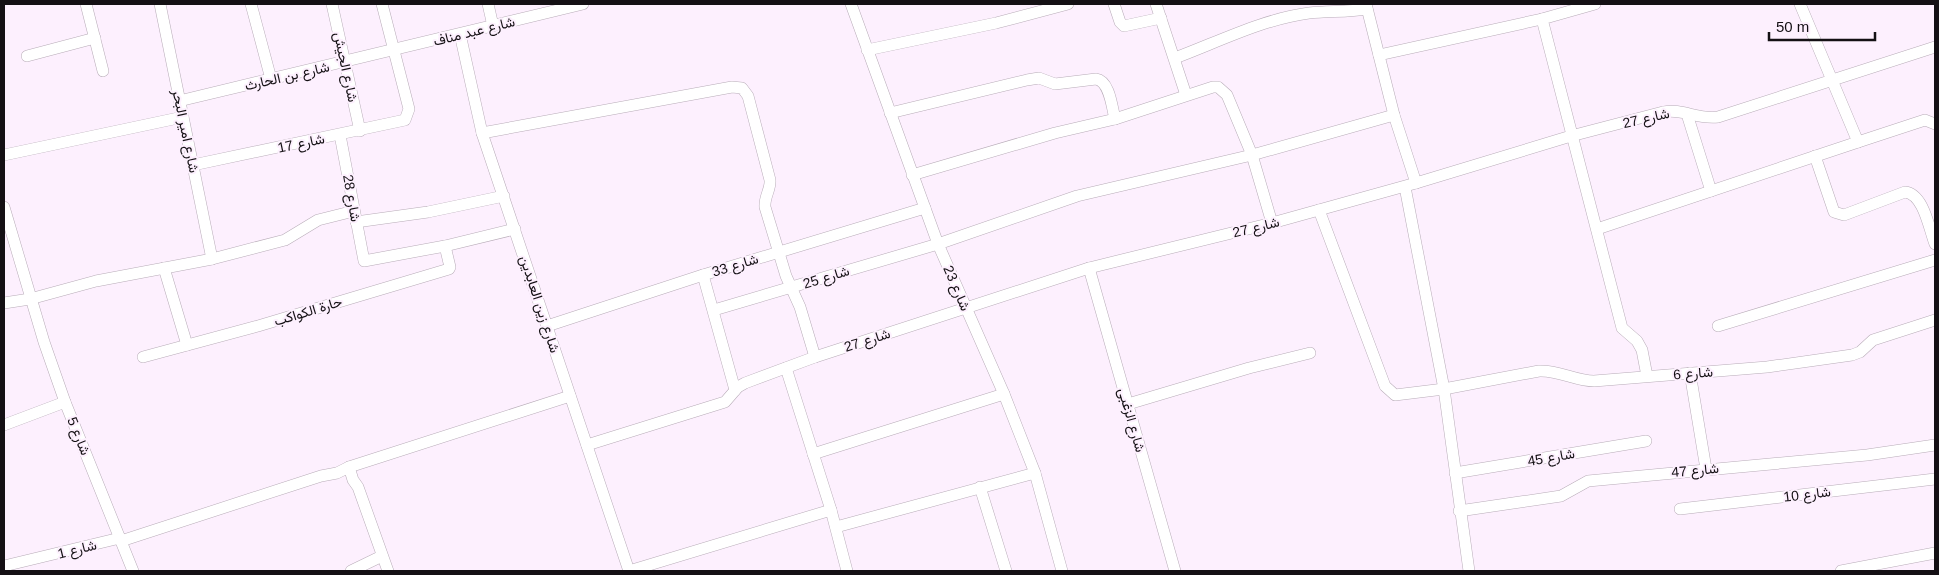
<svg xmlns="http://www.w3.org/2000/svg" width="1939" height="575" viewBox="0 0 1939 575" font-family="Helvetica,Vazirmatn,sans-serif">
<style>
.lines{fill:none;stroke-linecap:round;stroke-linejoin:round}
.street-casing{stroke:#b8acb8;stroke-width:12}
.street{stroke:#fff;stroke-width:11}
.labels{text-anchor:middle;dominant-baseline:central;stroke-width:4;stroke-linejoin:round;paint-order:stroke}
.street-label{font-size:14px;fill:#141014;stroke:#fdf0fe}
</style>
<rect width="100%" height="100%" fill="#fdf0fe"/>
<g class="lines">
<defs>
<g id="street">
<polyline points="86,4 103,71"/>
<polyline points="160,4 212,259"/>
<polyline points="251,4 271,79"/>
<polyline points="332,4 360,131"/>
<polyline points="488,4 493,26"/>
<polyline points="851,4 938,244 1004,394 1035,473 1062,571"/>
<polyline points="1114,4 1120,22 1124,26 1161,18"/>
<polyline points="1156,4 1186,95"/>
<polyline points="1366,4 1394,115 1416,183"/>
<polyline points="1595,4 1542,19 1622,328 1637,341 1642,350 1647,376"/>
<polyline points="460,34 482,133 629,571"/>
<polyline points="867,50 996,23 1068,4"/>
<polyline points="1379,55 1542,19"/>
<polyline points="27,56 95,38"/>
<path d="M 1175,58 C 1218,42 1263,19 1309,13 C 1329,11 1348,12 1367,9"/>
<polyline points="179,101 583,4"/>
<path d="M 890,113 L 1027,80 L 1039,78 L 1055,84 L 1096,79 C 1110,81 1112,108 1115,119"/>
<polyline points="1687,114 1711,191"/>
<path d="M 482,133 L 732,87 L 742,88 L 748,96 L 770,180 C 771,189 764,197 765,207 L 786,276 L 800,307 L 815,357"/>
<polyline points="340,135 364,261 445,246 515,229"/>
<polyline points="1858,142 1925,120 1935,124"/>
<polyline points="4,155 183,117"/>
<path d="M 1815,156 L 1834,212 L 1844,215 L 1905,192 C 1924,194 1929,229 1935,244"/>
<polyline points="193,165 405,120 409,109 382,4"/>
<polyline points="912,175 1055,133 1115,119 1213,87 1218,87 1227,95 1252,155 1394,115"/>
<polyline points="1405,187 1444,389 1469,571"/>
<polyline points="4,207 44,342 65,402 133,571"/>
<path d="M 1319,210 L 1385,386 L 1395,395 L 1444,389 L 1539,371 C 1559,370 1575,381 1594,381 L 1767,367 L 1852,355 L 1860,352 L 1873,340 L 1935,320"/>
<polyline points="356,222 428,212 504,196"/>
<polyline points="1597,229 1858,142 1800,4"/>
<polyline points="164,268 187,345"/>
<polyline points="1089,268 1175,571"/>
<polyline points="703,275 735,390"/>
<polyline points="4,303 30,299 96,281 212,259 285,240 318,220 354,211"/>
<polyline points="714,310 938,244 1077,196 1252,155 1272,223"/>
<polyline points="547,326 703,275 925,208"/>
<polyline points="1718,326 1935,260"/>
<polyline points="143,357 258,326 449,269 450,267 445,246"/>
<polyline points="786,368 831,510 847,571"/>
<polyline points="1690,373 1706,469"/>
<polyline points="1128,404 1249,368 1310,353"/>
<polyline points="4,425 65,402"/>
<path d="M 587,445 L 725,402 L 738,387 L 745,383 L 815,357 L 1089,268 L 1272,223 L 1416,183 L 1571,136 L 1663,112 C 1682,108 1698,120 1718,117 L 1935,47"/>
<polyline points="813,454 1004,394"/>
<polyline points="349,467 570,396"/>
<polyline points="1455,473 1646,441"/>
<polyline points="980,487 1006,571"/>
<polyline points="1680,509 1935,479"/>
<polyline points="1459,511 1561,496 1588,481 1867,455 1935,445"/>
<polyline points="836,527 1035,473"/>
<polyline points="121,541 321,476 337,473 349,467 353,480 358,487 388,571"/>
<polyline points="4,566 120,538"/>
<polyline points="351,571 382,556"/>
<polyline points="629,571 831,510"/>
<polyline points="1841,571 1935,553"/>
</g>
</defs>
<use href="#street" class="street-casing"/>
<use href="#street" class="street"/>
</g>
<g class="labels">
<g class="street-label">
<text transform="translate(474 31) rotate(-14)">شارع عبد مناف</text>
<text transform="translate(346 67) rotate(78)">شارع الجيش</text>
<text transform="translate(287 76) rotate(-13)">شارع بن الحارث</text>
<text transform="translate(1646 118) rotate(-13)">شارع 27</text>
<text transform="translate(186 131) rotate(78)">شارع امير البحر</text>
<text transform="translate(301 143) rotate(-12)">شارع 17</text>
<text transform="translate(352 198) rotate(80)">شارع 28</text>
<text transform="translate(1256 227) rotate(-14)">شارع 27</text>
<text transform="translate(735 265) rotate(-17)">شارع 33</text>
<text transform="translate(826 277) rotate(-17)">شارع 25</text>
<text transform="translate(957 288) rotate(67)">شارع 23</text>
<text transform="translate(540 304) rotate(72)">شارع زين العابدين</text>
<text transform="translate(308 311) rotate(-17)">حارة الكواكب</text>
<text transform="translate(867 340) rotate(-18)">شارع 27</text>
<text transform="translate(1693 373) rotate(-4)">شارع 6</text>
<text transform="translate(1132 420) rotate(74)">شارع الزغبى</text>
<text transform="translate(79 436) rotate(68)">شارع 5</text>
<text transform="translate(1551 457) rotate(-10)">شارع 45</text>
<text transform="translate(1695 470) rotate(-5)">شارع 47</text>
<text transform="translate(1807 494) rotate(-7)">شارع 10</text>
<text transform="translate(77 549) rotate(-14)">شارع 1</text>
</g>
</g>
<rect width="1939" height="575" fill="none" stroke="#141014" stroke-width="10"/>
<path d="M1769 32v8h106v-8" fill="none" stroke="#141014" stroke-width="2.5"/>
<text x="1776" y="32" font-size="15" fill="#141014" stroke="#fdf0fe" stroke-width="4" paint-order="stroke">50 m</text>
</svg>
